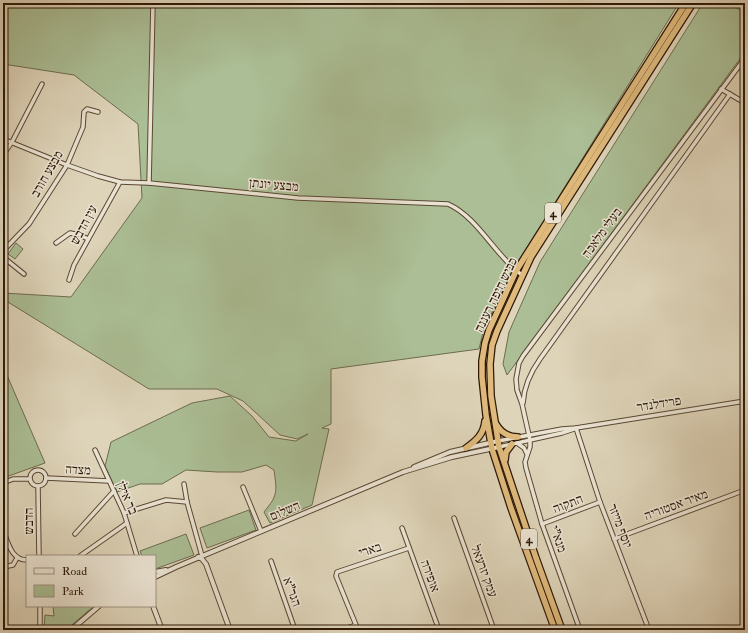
<svg xmlns="http://www.w3.org/2000/svg" width="748" height="633" viewBox="0 0 748 633" font-family="'IM FELL Double Pica','Frank Ruhl Libre',serif">
<style>
.green{fill:#abbe95;stroke:#6c6c4e}
.lines{fill:none;stroke-linecap:round;stroke-linejoin:round}
.minor-casing{stroke:#5a4834;stroke-width:5.5}
.tertiary-casing{stroke:#5a4834;stroke-width:6}
.trunk-casing{stroke:#2e1908;stroke-width:8}
.minor{stroke:#eae3d2;stroke-width:3.5}
.tertiary{stroke:#eae3d2;stroke-width:4}
.trunk{stroke:#dfba7c;stroke-width:5.5}
.labels{text-anchor:middle;dominant-baseline:central;stroke-width:3;stroke-linejoin:round;paint-order:stroke}
.shield{fill:#eae3d2;stroke:#665645;stroke-width:1}
.shield-label{font-size:12px;font-weight:bold;fill:#2e1908}
.street-label{font-size:13px;fill:#2e1908;stroke:#eae3d2}
</style>
<rect width="100%" height="100%" fill="#ded4b9"/>
<filter id="stains"><feTurbulence type="fractalNoise" baseFrequency=".005" numOctaves="4"/><feColorMatrix values="0 0 0 0 .2 0 0 0 0 .09 0 0 0 0 .02 0 0 0 .5 -.17"/></filter>
<radialGradient id="worn" r=".72"><stop offset=".6" stop-color="#630" stop-opacity="0"/><stop offset="1" stop-color="#630" stop-opacity=".3"/></radialGradient>
<g class="green">
<path d="M 3,3 L 679,3 L 517,264 L 484,328 L 479,349 L 331,369 L 331,424 L 322,428 L 329,429 L 312,505 L 270,523 L 264,512 C 278,495 277,492 274,470 L 266,465 L 242,472 L 217,472 L 186,470 L 162,484 L 140,484 L 117,492 L 105,466 L 111,442 L 192,403 L 230,396 L 252,416 L 269,437 L 296,441 L 308,434 L 297,439 L 280,435 L 243,401 L 217,389 L 149,389 L 3,299 L 3,293 L 71,297 L 142,198 L 138,124 L 74,75 L 3,64 Z"/>
<polygon points="703,3 726,3 745,12 745,52 507,375 503,364 509,332 540,262"/>
<polygon points="16,243 23,249 15,259 8,254"/>
<polygon points="3,366 45,463 3,478"/>
<polygon points="249,510 256,530 207,548 200,528"/>
<polygon points="186,534 194,555 155,569 155,556 142,556 140,551"/>
<polygon points="53,606 94,606 66,630 44,630 45,615 54,616"/>
</g>
<g class="lines">
<defs>
<g id="minor">
<polyline points="721,89 745,103"/>
<path d="M 3,139 L 67,165 L 98,176 L 120,182 L 149,183 L 298,198 L 448,204 C 479,218 494,255 522,275"/>
<polyline points="3,155 12,142 42,84"/>
<polyline points="149,183 153,3"/>
<polyline points="56,243 70,233 80,235 88,239"/>
<polyline points="3,251 29,224 67,165 83,127 84,112 87,109 98,112"/>
<polyline points="3,257 24,274"/>
<polyline points="69,280 74,265 120,182"/>
<path d="M 523,403 C 524,386 530,373 540,359 L 730,94"/>
<polyline points="576,428 600,502 649,630"/>
<polyline points="498,441 562,429 576,428 745,401"/>
<polyline points="517,443 524,448 527,454"/>
<polyline points="499,447 562,433 574,429"/>
<polyline points="95,450 124,513 137,556"/>
<circle cx="38" cy="478" r="8"/>
<polyline points="46,478 109,481"/>
<polyline points="3,483 13,479 29,479"/>
<polyline points="184,484 187,502 202,556"/>
<polyline points="38,487 39,556"/>
<polyline points="243,487 261,531"/>
<polyline points="124,513 166,500 187,502"/>
<polyline points="454,518 494,630"/>
<polyline points="542,524 600,502"/>
<polyline points="402,528 439,630"/>
<path d="M 3,530 C 8,542 11,560 27,560"/>
<polyline points="75,534 114,491"/>
<polyline points="614,539 745,490"/>
<polyline points="80,556 127,523"/>
<polyline points="271,561 295,630"/>
<polyline points="3,567 13,565 17,558"/>
<polyline points="40,606 40,630"/>
<polyline points="341,630 356,625"/>
<polyline points="358,630 336,576 337,572 409,548"/>
<polyline points="580,630 542,524 526,468 525,462 530,447 530,440 522,404 517,390 516,379 519,363 523,356 745,58"/>
</g>
<g id="tertiary">
<polyline points="414,467 450,452 498,441"/>
<polyline points="198,557 202,559 206,564 230,630"/>
<polyline points="155,572 166,570"/>
<polyline points="155,577 176,567 403,472 452,457 499,447"/>
<polyline points="153,606 162,630"/>
<polyline points="71,630 99,606"/>
</g>
<g id="trunk">
<path d="M 496,424 C 501,433 508,437 518,437"/>
<path d="M 466,448 C 476,441 484,434 485,421"/>
<polyline points="505,460 506,452 512,444"/>
<polyline points="555,630 511,508 492,449 486,415 482,377 482,361 485,343 489,330 516,271 686,3"/>
<polyline points="562,630 536,558 499,447 491,396 490,364 492,345 497,331 531,257 693,3"/>
</g>
</defs>
<use href="#minor" class="minor-casing"/>
<use href="#tertiary" class="tertiary-casing"/>
<use href="#trunk" class="trunk-casing"/>
<use href="#minor" class="minor"/>
<use href="#tertiary" class="tertiary"/>
<use href="#trunk" class="trunk"/>
</g>
<g class="labels">
<g class="shield">
<rect x="545" y="203" width="16" height="20" rx="3"/>
<rect x="521" y="529" width="16" height="20" rx="3"/>
</g>
<g class="shield-label">
<text x="553" y="213">4</text>
<text x="529" y="539">4</text>
</g>
<g class="street-label">
<text transform="translate(47 174) rotate(-60)">מבצע חורב</text>
<text transform="translate(274 185) rotate(5)">מבצע יונתן</text>
<text transform="translate(84 225) rotate(-62)">עין הדבש</text>
<text transform="translate(602 233) rotate(-54)">בעלי מלאכה</text>
<text transform="translate(496 295) rotate(-64)">כביש חיפה רעננה</text>
<text transform="translate(659 404) rotate(-9)">פרידלנדר</text>
<text transform="translate(78 470) rotate(3)">מצדה</text>
<text transform="translate(127 498) rotate(67)">בר אילן</text>
<text transform="translate(568 504) rotate(-21)">התקוה</text>
<text transform="translate(676 505) rotate(-20)">מאיר אסטוריה</text>
<text transform="translate(285 511) rotate(-23)">השלום</text>
<text transform="translate(29 521) rotate(-90)">הדבש</text>
<text transform="translate(620 526) rotate(69)">יוסף מייזר</text>
<text transform="translate(558 539) rotate(71)">מנא"י</text>
<text transform="translate(370 550) rotate(-18)">בארי</text>
<text transform="translate(484 571) rotate(70)">עמק יזרעאל</text>
<text transform="translate(430 576) rotate(70)">אופירה</text>
<text transform="translate(292 592) rotate(70)">הגר"א</text>
</g>
</g>
<rect width="748" height="633" fill="none" stroke="#ded4b9" stroke-width="16"/>
<rect x="4" y="4" width="740" height="625" fill="none" stroke="#2e1908" stroke-width="2"/>
<rect x="8" y="8" width="732" height="617" fill="none" stroke="#2e1908"/>
<rect x="26" y="555" width="130" height="52" fill="#eae3d2" stroke="#9f9281"/>
<rect x="34" y="568" width="20" height="6" fill="#eae3d2" stroke="#9f9281"/>
<text x="62" y="575" font-size="12" fill="#2e1908">Road</text>
<rect x="34" y="585" width="20" height="12" fill="#abbe95" stroke="#9f9281"/>
<text x="62" y="595" font-size="12" fill="#2e1908">Park</text>
<rect width="100%" height="100%" filter="url(#stains)"/>
<rect width="100%" height="100%" fill="url(#worn)"/>
</svg>
